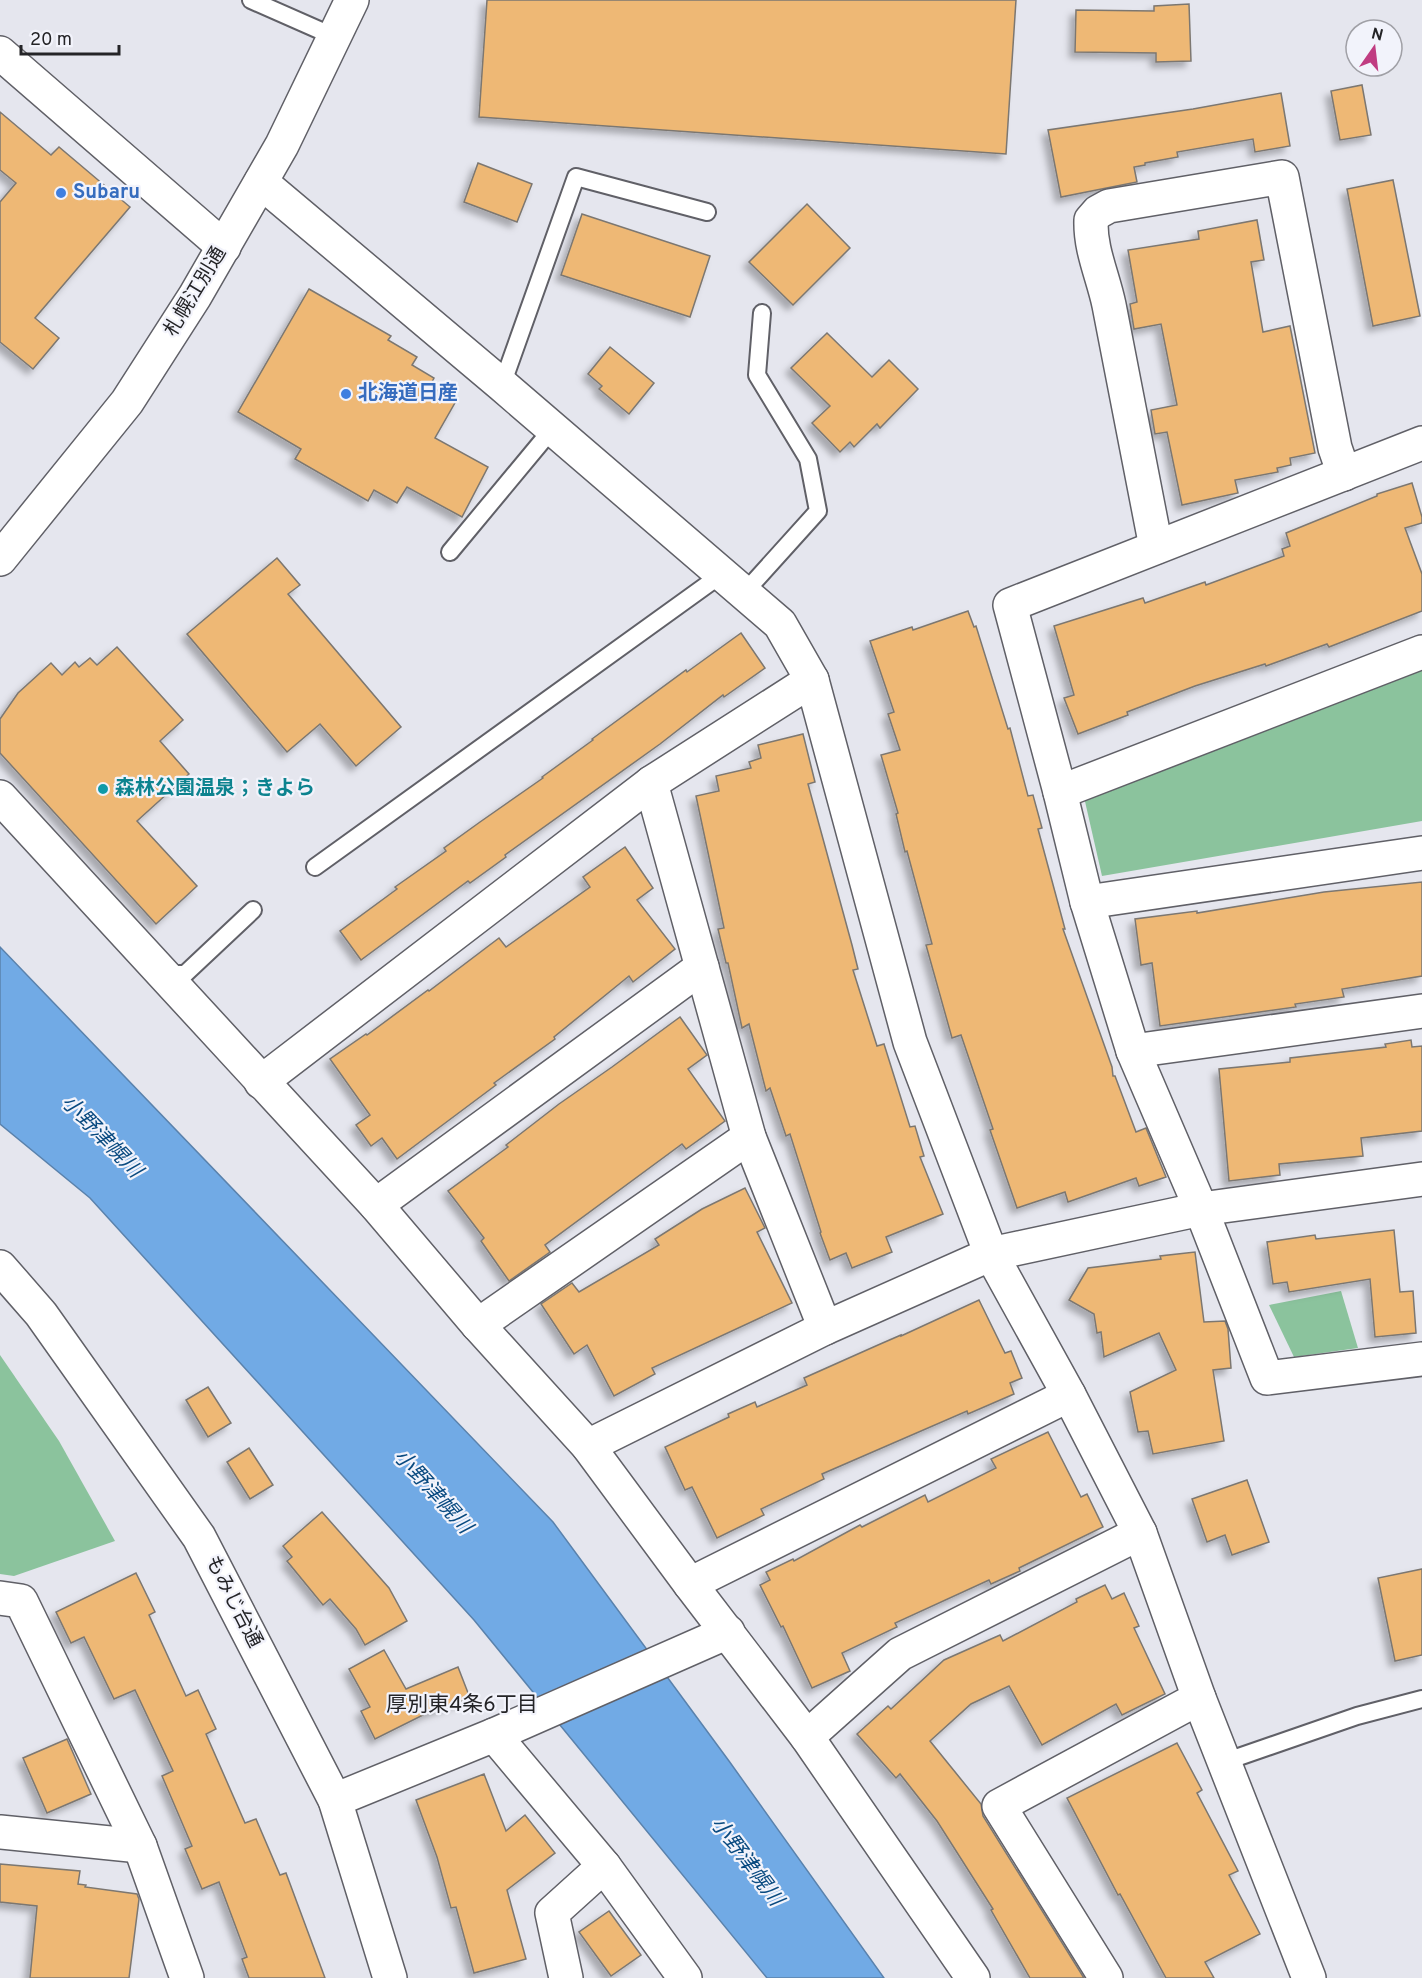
<svg xmlns="http://www.w3.org/2000/svg" width="1422" height="1978" viewBox="0 0 1422 1978" font-family="Overpass,'Noto Sans JP',sans-serif">
<style>
.green{fill:#8bc39d}
.water{fill:#71aae5;stroke:#5a82ac;stroke-width:1.5}
.building{fill:#eeb874;stroke:#7c7771;stroke-width:1.5;filter:url(#shadow)}
.lines{fill:none;stroke-linecap:round;stroke-linejoin:round}
.lane-casing{stroke:#606067;stroke-width:20}
.street-casing{stroke:#606067;stroke-width:36}
.secondary-casing{stroke:#606067;stroke-width:36}
.highway-casing{stroke:#606067;stroke-width:36}
.lane{stroke:#fff;stroke-width:16}
.street{stroke:#fff;stroke-width:33}
.secondary{stroke:#fff;stroke-width:33}
.highway{stroke:#fff;stroke-width:33}
.shop-dot{fill:#3f7fe0;stroke:#f2f3fb;stroke-width:2}
.culture-dot{fill:#0f9aa8;stroke:#f2f3fb;stroke-width:2}
.labels{text-anchor:middle;dominant-baseline:central;stroke-width:4.5;stroke-linejoin:round;paint-order:stroke}
.shop-label{font-size:20px;font-weight:bold;fill:#366cbe;stroke:#f2f3fb;text-anchor:start}
.street-label{font-size:20px;fill:#242427;stroke:#f2f3fb}
.culture-label{font-size:20px;font-weight:bold;fill:#0d838f;stroke:#f2f3fb;text-anchor:start}
.water-label{font-size:21px;font-style:italic;fill:#094a80;stroke:#f2f3fb}
.neighbourhood-label{font-size:21px;fill:#242427;stroke:#f2f3fb}
</style>
<defs>
<filter id="shadow"><feDropShadow dx="-5.5" dy="5.5" stdDeviation="3" flood-color="#0004"/></filter>
</defs>
<rect width="100%" height="100%" fill="#e5e6ee"/>
<g class="green">
<polygon points="1422,665 1422,821 1102,876 1084,797"/>
<polygon points="1341,1291 1358,1348 1294,1357 1269,1305"/>
<polygon points="0,1355 59,1441 115,1541 14,1576 0,1574"/>
</g>
<polygon class="water" points="0,947 553,1522 729,1761 884,1978 767,1978 474,1620 90,1198 0,1124"/>
<g class="building">
<polygon points="487,0 1016,0 1006,154 479,117"/>
<polygon points="1189,4 1191,61 1156,62 1156,53 1075,52 1076,10 1154,11 1154,6"/>
<polygon points="1362,85 1371,135 1340,140 1331,91"/>
<polygon points="1281,93 1290,146 1255,152 1253,139 1177,152 1178,157 1145,163 1145,165 1134,167 1137,182 1061,197 1048,130 1193,109"/>
<polygon points="0,112 51,155 59,147 130,207 35,318 59,338 33,369 0,342 0,202 16,183 0,170"/>
<polygon points="478,163 532,184 517,222 464,202"/>
<polygon points="1393,180 1420,316 1373,326 1347,189"/>
<polygon points="807,204 850,248 793,305 749,262"/>
<polygon points="582,214 710,256 690,317 561,275"/>
<polygon points="1257,220 1264,260 1251,262 1263,332 1290,326 1315,453 1290,458 1291,465 1277,468 1278,472 1235,480 1238,493 1182,505 1167,432 1155,434 1151,410 1177,405 1161,324 1134,329 1130,304 1137,302 1128,250 1199,239 1198,231"/>
<polygon points="309,289 391,336 388,340 417,357 412,365 434,378 430,386 456,401 435,438 488,467 462,517 407,487 397,503 374,490 368,501 295,459 301,449 238,412"/>
<polygon points="827,333 872,377 889,360 918,389 880,428 877,424 854,447 850,442 840,452 812,423 830,406 791,368"/>
<polygon points="610,347 654,383 629,414 599,389 602,386 588,374"/>
<polygon points="1412,483 1422,517 1422,523 1405,528 1422,574 1422,611 1329,647 1327,644 1266,666 1265,664 1195,686 1127,712 1128,715 1078,734 1064,698 1074,695 1054,626 1143,598 1145,603 1205,582 1206,585 1284,556 1282,549 1290,546 1286,533 1377,496 1377,494"/>
<polygon points="277,558 300,585 288,594 401,727 356,766 320,724 287,752 187,634"/>
<polygon points="968,611 974,627 976,626 1008,729 1010,728 1028,796 1033,795 1042,828 1038,829 1065,929 1063,929 1112,1067 1113,1076 1115,1076 1136,1132 1146,1128 1166,1177 1139,1186 1136,1178 1068,1202 1065,1192 1017,1208 990,1130 993,1129 961,1035 952,1038 926,945 932,944 907,851 905,852 896,814 898,813 881,755 900,750 888,714 894,712 870,641 912,627 913,630"/>
<polygon points="741,633 765,668 724,697 723,695 660,744 505,855 506,857 470,883 468,881 361,960 340,931 397,889 395,887 446,851 444,848 480,822 543,778 542,777 593,740 592,739 686,670 687,672"/>
<polygon points="117,647 183,720 160,741 189,774 137,821 197,886 156,924 0,753 0,719 18,693 51,663 62,675 75,662 79,667 90,658 97,665"/>
<polygon points="803,734 815,782 808,784 852,945 858,969 853,970 877,1046 884,1044 910,1127 915,1126 924,1156 920,1157 943,1214 886,1237 892,1252 852,1268 846,1253 830,1260 820,1233 821,1232 790,1134 786,1136 770,1088 766,1091 749,1024 742,1028 728,963 726,963 718,929 724,928 696,796 719,791 716,776 751,768 749,762 761,758 758,745"/>
<polygon points="625,847 653,888 637,900 675,949 633,982 629,976 554,1037 555,1039 494,1083 496,1085 397,1159 382,1138 371,1146 356,1125 370,1115 330,1059 366,1034 367,1035 428,990 429,991 499,938 506,947 590,887 583,877"/>
<polygon points="1422,882 1422,976 1342,989 1344,997 1295,1004 1296,1007 1160,1026 1152,963 1141,965 1135,919 1197,911 1197,913 1324,892"/>
<polygon points="680,1017 707,1055 688,1069 725,1121 686,1149 682,1144 545,1245 550,1252 509,1281 481,1241 484,1238 448,1191 508,1147 506,1145 559,1104 612,1067"/>
<polygon points="1411,1040 1412,1047 1422,1046 1422,1131 1361,1138 1363,1156 1279,1164 1280,1175 1229,1181 1219,1069 1290,1062 1290,1058 1386,1047 1385,1044"/>
<polygon points="745,1188 765,1228 757,1232 792,1303 652,1368 655,1374 614,1396 587,1345 574,1354 541,1304 572,1283 579,1292 659,1245 655,1239 702,1209"/>
<polygon points="1394,1230 1400,1292 1413,1291 1416,1333 1375,1337 1370,1279 1289,1292 1287,1282 1273,1284 1267,1242 1315,1235 1316,1239"/>
<polygon points="1195,1252 1204,1322 1225,1321 1228,1329 1231,1368 1213,1370 1224,1441 1153,1454 1148,1431 1138,1432 1130,1392 1176,1370 1159,1333 1104,1357 1101,1332 1097,1333 1094,1314 1069,1300 1088,1268 1161,1259 1160,1256"/>
<polygon points="979,1300 1005,1353 1011,1351 1022,1378 1010,1383 1014,1394 968,1414 967,1411 822,1474 824,1479 761,1509 764,1515 717,1538 692,1487 685,1490 665,1447 729,1417 728,1414 755,1402 757,1407 807,1385 804,1378 878,1345 901,1335 901,1336"/>
<polygon points="208,1387 231,1423 208,1437 186,1400"/>
<polygon points="1048,1432 1081,1497 1087,1494 1103,1527 1019,1568 1020,1571 991,1584 989,1580 895,1623 897,1627 842,1653 850,1671 812,1688 783,1626 781,1627 760,1585 770,1580 766,1572 793,1559 794,1561 860,1525 862,1527 925,1495 928,1502 996,1468 991,1459"/>
<polygon points="249,1448 273,1485 250,1499 227,1462"/>
<polygon points="1247,1480 1269,1542 1232,1555 1225,1535 1207,1542 1192,1499"/>
<polygon points="322,1512 389,1588 407,1621 365,1645 356,1629 330,1599 323,1605 287,1561 292,1557 283,1546"/>
<polygon points="1422,1569 1422,1655 1395,1661 1378,1578"/>
<polygon points="136,1573 155,1612 149,1615 186,1696 198,1690 216,1729 206,1734 245,1823 256,1819 280,1875 286,1873 325,1978 249,1978 242,1959 247,1957 219,1882 202,1889 185,1849 192,1846 162,1776 173,1771 135,1690 114,1699 84,1637 71,1643 56,1612"/>
<polygon points="1105,1585 1112,1599 1124,1593 1139,1626 1134,1628 1165,1694 1122,1715 1116,1704 1042,1745 1009,1686 971,1704 930,1741 981,1804 983,1816 1084,1978 1030,1978 991,1910 993,1909 937,1821 900,1774 896,1778 857,1734 888,1706 891,1709 944,1660 1000,1635 1003,1641 1077,1602 1076,1599"/>
<polygon points="384,1650 406,1689 458,1667 470,1698 427,1713 375,1739 361,1711 370,1707 349,1669"/>
<polygon points="67,1739 91,1794 47,1813 23,1758"/>
<polygon points="1177,1743 1202,1790 1197,1793 1238,1871 1229,1875 1260,1934 1205,1962 1214,1978 1166,1978 1120,1894 1118,1895 1067,1798"/>
<polygon points="484,1774 506,1831 525,1815 555,1853 507,1890 526,1959 474,1973 456,1907 451,1908 437,1857 416,1800"/>
<polygon points="0,1864 80,1871 78,1884 86,1885 85,1887 137,1894 139,1899 129,1978 30,1978 37,1906 0,1902"/>
<polygon points="609,1911 641,1955 611,1976 579,1932"/>
</g>
<g class="lines">
<defs>
<g id="lane">
<polyline points="251,0 335,37"/>
<polyline points="502,385 576,177 707,212"/>
<polyline points="450,552 553,428"/>
<polyline points="744,593 818,511 808,459 757,375 762,313"/>
<polyline points="315,867 722,574"/>
<polyline points="164,969 176,974 185,974 253,910"/>
<polyline points="1224,1762 1357,1716 1422,1699"/>
</g>
<g id="street">
<polyline points="1422,443 1010,605 1060,792 1087,902 1133,1051 1201,1209 1267,1378 1422,1359"/>
<path d="M 1156,547 C 1140,467 1125,386 1109,305 C 1103,276 1090,250 1091,220 L 1098,212 L 1109,206 L 1282,177 L 1335,448 L 1344,474"/>
<polyline points="651,783 749,1137 825,1328"/>
<polyline points="1060,792 1422,652"/>
<polyline points="0,797 376,1205 478,1325 588,1446 690,1584 807,1737 973,1978"/>
<polyline points="1087,902 1422,853"/>
<polyline points="1133,1051 1422,1011"/>
<polyline points="261,1082 651,783 812,680"/>
<polyline points="376,1205 702,967"/>
<polyline points="478,1325 749,1137"/>
<polyline points="690,1584 1069,1395"/>
<polyline points="0,1598 21,1601 140,1846 187,1978"/>
<polyline points="494,1735 604,1866 685,1978"/>
<polyline points="807,1737 900,1654 1140,1533"/>
<polyline points="335,1800 494,1735 728,1632"/>
<polyline points="0,1832 140,1846"/>
<polyline points="566,1978 552,1913 604,1866"/>
<polyline points="1106,1978 999,1806 1199,1698"/>
</g>
<g id="secondary">
<polyline points="0,53 224,247"/>
<polyline points="261,182 502,385 780,624 812,680 910,1042 991,1254 1069,1395 1140,1533 1199,1698 1309,1978"/>
<polyline points="0,1267 41,1314 199,1537 335,1800 390,1978"/>
<polyline points="588,1446 825,1328 991,1254 1201,1209 1422,1179"/>
</g>
<polyline id="highway" points="0,559 127,402 195,296 282,145 352,0"/>
</defs>
<use href="#lane" class="lane-casing"/>
<use href="#street" class="street-casing"/>
<use href="#secondary" class="secondary-casing"/>
<use href="#highway" class="highway-casing"/>
<use href="#lane" class="lane"/>
<use href="#street" class="street"/>
<use href="#secondary" class="secondary"/>
<use href="#highway" class="highway"/>
</g>
<g class="shop-dot">
<circle cx="61" cy="193" r="6"/>
<circle cx="346" cy="394" r="6"/>
</g>
<circle class="culture-dot" cx="103" cy="789" r="6"/>
<g class="labels">
<g class="shop-label">
<text x="73" y="193">Subaru</text>
<text x="358" y="394">北海道日産</text>
</g>
<g class="street-label">
<text transform="translate(196 292) rotate(-59)">札幌江別通</text>
<text transform="translate(233 1602) rotate(63)">もみじ台通</text>
</g>
<g class="culture-label">
<text x="115" y="789">森林公園温泉；きよら</text>
</g>
<g class="water-label">
<text transform="translate(101 1137) rotate(46)">小野津幌川</text>
<text transform="translate(432 1492) rotate(48)">小野津幌川</text>
<text transform="translate(746 1862) rotate(53)">小野津幌川</text>
</g>
<g class="neighbourhood-label">
<text x="462" y="1705">厚別東4条6丁目</text>
</g>
</g>
<g transform="translate(1374 48) rotate(14)"><circle r="28" fill="#f2f3fb" stroke="#a0a0a6" stroke-width="1.5"/>
<path d="M0-4.5L10 22L0 15L-10 22Z" fill="#c03c81"/>
<text y="-9" font-size="16" font-weight="bold" text-anchor="middle" fill="#242427">N</text>
</g>
<path d="M21 45v9h98v-9" fill="none" stroke="#242427" stroke-width="3"/>
<text x="30" y="45" font-size="18" fill="#242427" stroke="#f2f3fb" stroke-width="4.5" paint-order="stroke">20 m</text>
</svg>
